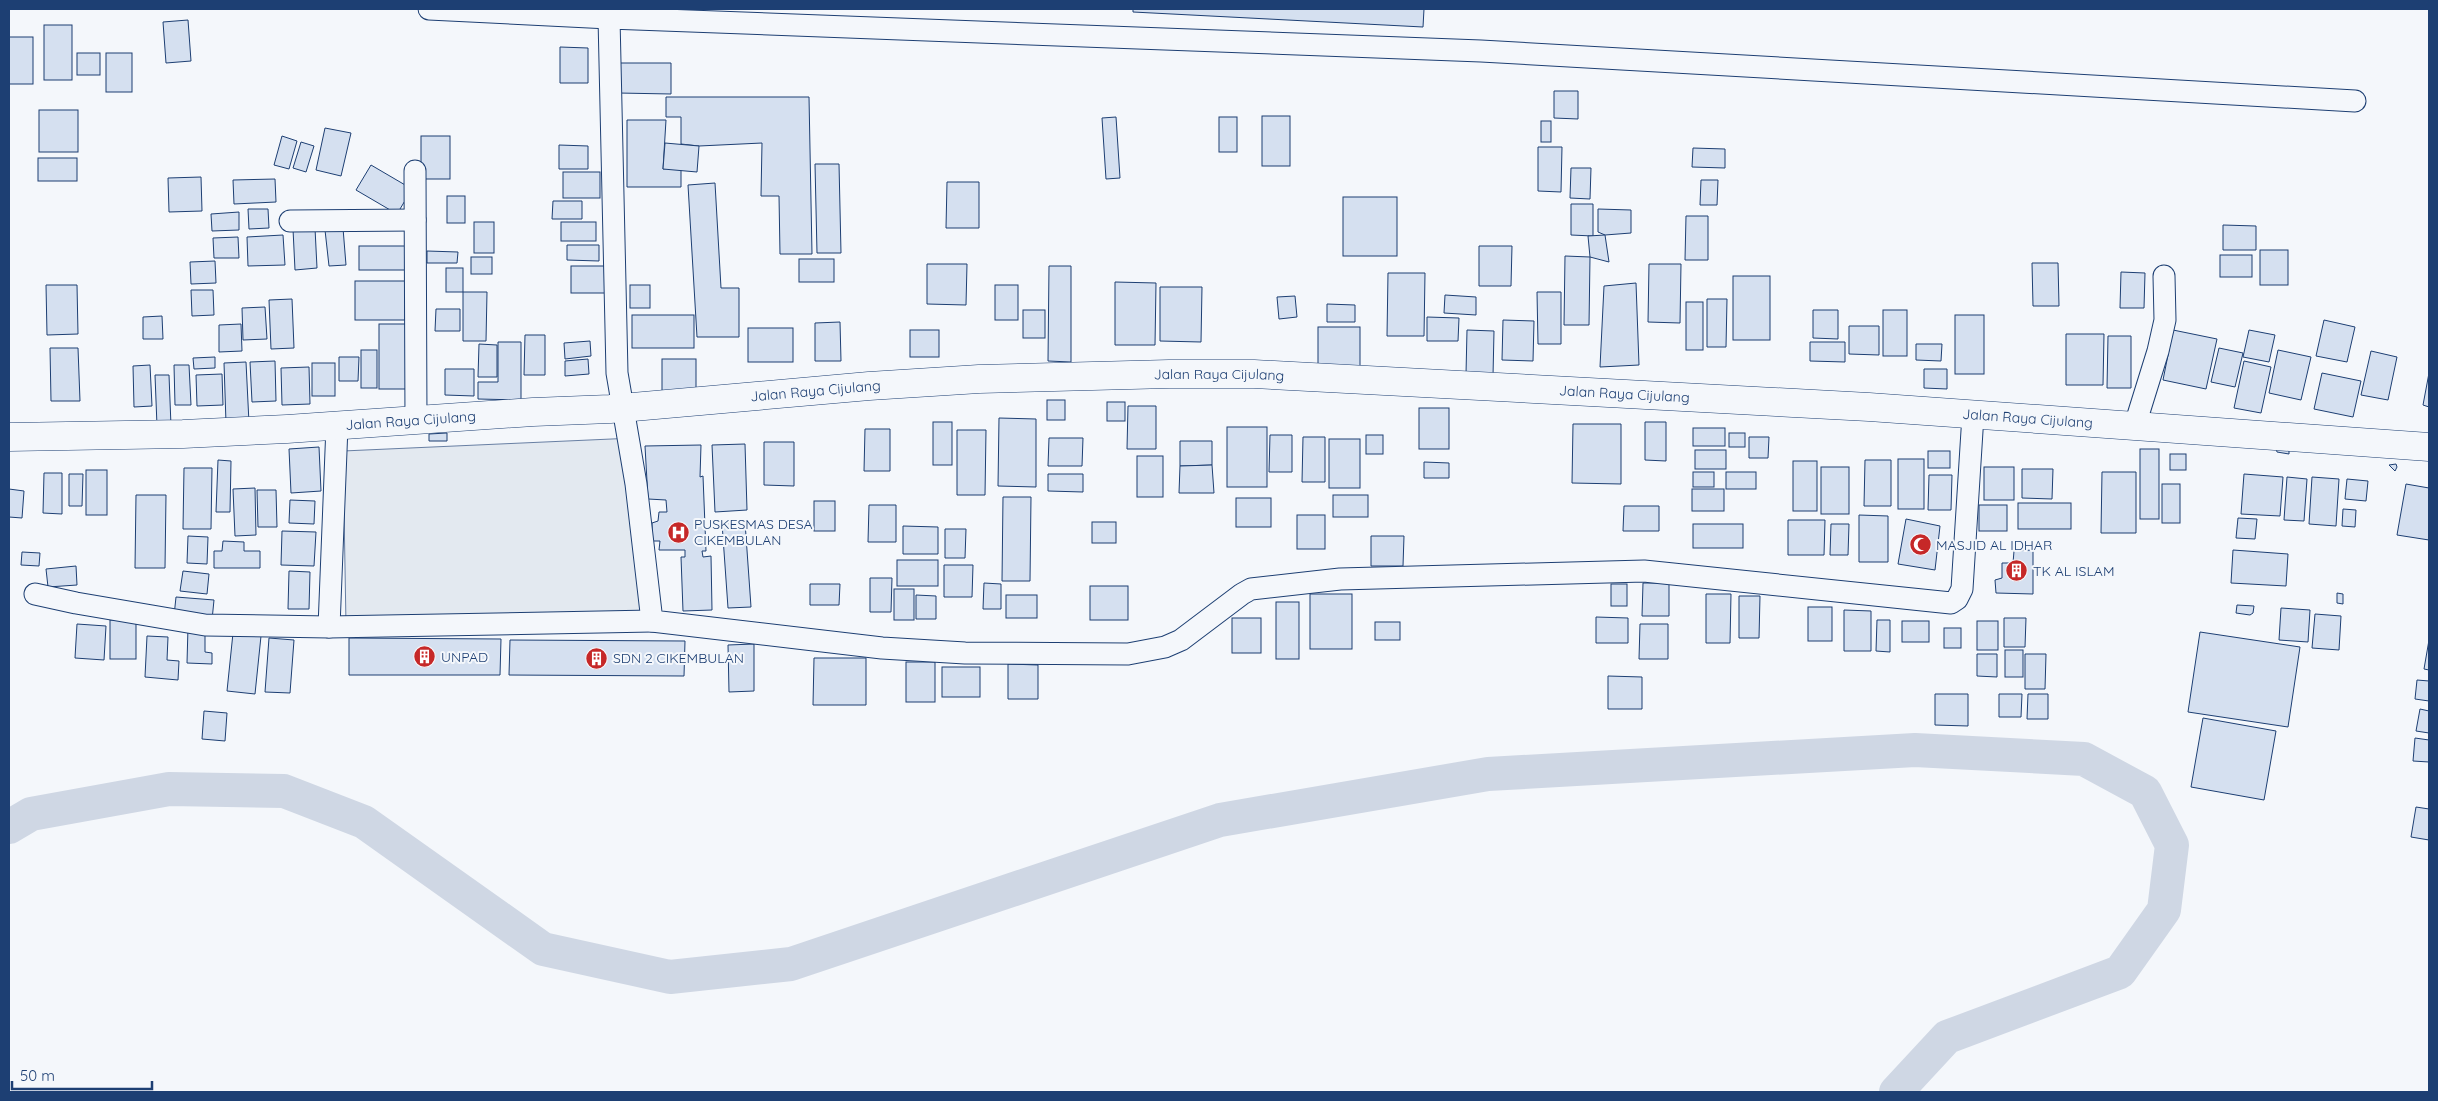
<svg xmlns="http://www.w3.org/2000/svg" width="2438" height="1101" viewBox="0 0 2438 1101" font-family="Quicksand,sans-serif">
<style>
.green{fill:#e3e9f0;stroke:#687fa3}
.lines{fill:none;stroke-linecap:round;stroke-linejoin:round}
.river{stroke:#cfd7e4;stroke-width:34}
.building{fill:#d5e0f0;stroke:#1d3f73}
.minor-casing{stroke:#1d3f73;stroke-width:23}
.highway-casing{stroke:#1d3f73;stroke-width:29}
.minor{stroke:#f4f7fb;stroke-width:21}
.highway{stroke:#f4f7fb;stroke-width:28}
.labels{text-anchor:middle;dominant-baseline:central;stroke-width:4;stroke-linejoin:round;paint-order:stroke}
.street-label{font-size:14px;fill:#1d3f73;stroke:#f4f7fb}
.poi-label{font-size:14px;fill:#1d3f73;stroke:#f4f7fb;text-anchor:start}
</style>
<rect width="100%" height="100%" fill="#f4f7fb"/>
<polygon class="green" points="634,438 641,619 346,625 343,451"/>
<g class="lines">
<polyline class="river" points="9,827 31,814 169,789 284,791 364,822 543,949 670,977 791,964 1220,820 1488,774 1915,750 2084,759 2145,792 2172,845 2164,910 2120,972 1947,1037 1896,1092"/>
</g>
<g class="building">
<polygon points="1133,9 1424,9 1423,27 1133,12"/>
<polygon points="188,20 191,61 166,63 163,22"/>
<rect x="44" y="25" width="28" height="55"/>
<rect x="9" y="37" width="24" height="47"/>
<polygon points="560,47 588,48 588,83 560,83"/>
<rect x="77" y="53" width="23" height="22"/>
<rect x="106" y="53" width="26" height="39"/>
<polygon points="618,63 671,63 671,94 618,93"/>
<polygon points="1554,91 1578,91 1578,119 1554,118"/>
<polygon points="666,97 809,97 812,254 780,254 779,196 761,196 762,143 699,146 681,144 681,117 666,117"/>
<rect x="39" y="110" width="39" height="42"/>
<rect x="1262" y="116" width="28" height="50"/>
<polygon points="1116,117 1120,178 1106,179 1102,118"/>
<rect x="1219" y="117" width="18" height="35"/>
<polygon points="627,120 666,120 663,169 681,167 681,187 627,187"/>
<rect x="1541" y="121" width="10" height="21"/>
<polygon points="325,128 351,133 341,176 316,170"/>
<polygon points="282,136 297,141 289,169 274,165"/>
<rect x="421" y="136" width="29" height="43"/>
<polygon points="301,142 314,146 306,172 293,168"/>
<polygon points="665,143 699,146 697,172 663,169"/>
<polygon points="559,145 588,146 588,169 559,169"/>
<polygon points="1538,147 1562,147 1561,192 1538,191"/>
<polygon points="1693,148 1725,149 1725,168 1692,167"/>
<rect x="38" y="158" width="39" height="23"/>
<polygon points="815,164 839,164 841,253 817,253"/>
<polygon points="371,165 412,189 397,214 356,190"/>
<polygon points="1571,168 1591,168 1590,199 1570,198"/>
<rect x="563" y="172" width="37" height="26"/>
<polygon points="201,177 202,211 169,212 168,178"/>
<polygon points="275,179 276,202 234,204 233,180"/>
<polygon points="1701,180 1718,180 1717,205 1700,205"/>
<polygon points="947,182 979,182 979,228 946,228"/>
<polygon points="715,183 721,288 739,288 739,337 697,337 688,185"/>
<rect x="447" y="196" width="18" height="27"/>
<rect x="1343" y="197" width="54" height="59"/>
<polygon points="553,201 582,201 582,219 552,219"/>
<polygon points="1571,204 1593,204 1593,236 1571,235"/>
<polygon points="248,209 268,209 269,228 249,229"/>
<polygon points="1598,209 1631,210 1631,233 1605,235 1598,232"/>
<polygon points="239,212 239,230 212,231 211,214"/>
<polygon points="1686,216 1708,216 1708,260 1685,260"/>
<rect x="474" y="222" width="20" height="31"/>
<rect x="561" y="222" width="35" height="19"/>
<polygon points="2223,225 2256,226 2256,250 2223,250"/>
<polygon points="315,228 317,268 295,270 293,229"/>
<polygon points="343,228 346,265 329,266 325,230"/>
<polygon points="283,235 285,265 248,266 247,237"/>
<polygon points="1605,235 1609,262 1590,257 1588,236"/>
<polygon points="238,237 239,258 214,258 213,238"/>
<polygon points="567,245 599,245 599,261 567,260"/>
<rect x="359" y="246" width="48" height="24"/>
<polygon points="1479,246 1512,246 1511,286 1479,286"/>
<rect x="2260" y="250" width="28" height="35"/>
<polygon points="427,251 458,252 457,263 427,263"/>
<rect x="2220" y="255" width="32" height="22"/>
<polygon points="1565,256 1590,257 1589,325 1564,325"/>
<rect x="471" y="257" width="21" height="17"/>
<rect x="799" y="259" width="35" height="23"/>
<polygon points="215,261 216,283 191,284 190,262"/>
<polygon points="2032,263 2058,263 2059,306 2033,306"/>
<polygon points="927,264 967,264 966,305 927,304"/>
<polygon points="1649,264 1681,264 1680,323 1648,322"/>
<rect x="571" y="266" width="34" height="27"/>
<polygon points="1049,266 1071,266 1071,362 1048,361"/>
<rect x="446" y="268" width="17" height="24"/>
<polygon points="2121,272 2145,273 2144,308 2120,308"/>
<polygon points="1388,273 1425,273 1424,336 1387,336"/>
<rect x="1733" y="276" width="37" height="64"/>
<rect x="355" y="281" width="50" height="39"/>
<polygon points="1115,282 1156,283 1155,345 1115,345"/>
<polygon points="1636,283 1639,365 1600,367 1604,286"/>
<polygon points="46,285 77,285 78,334 47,335"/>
<rect x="630" y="285" width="20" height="23"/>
<rect x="995" y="285" width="23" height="35"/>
<polygon points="1160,287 1202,287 1201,342 1160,341"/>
<polygon points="191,290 213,290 214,315 192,316"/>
<polygon points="463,292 487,292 486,341 463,341"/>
<polygon points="1537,292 1561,292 1561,344 1538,344"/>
<polygon points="1445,295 1476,297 1476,315 1444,313"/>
<polygon points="1295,296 1297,317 1279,319 1277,297"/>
<polygon points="292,299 294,348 271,349 269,300"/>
<polygon points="1707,299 1727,299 1726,347 1707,347"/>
<rect x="1686" y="302" width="17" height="48"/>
<polygon points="1327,304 1355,305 1355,322 1327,322"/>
<polygon points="265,307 267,339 243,340 242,308"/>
<polygon points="436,309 460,309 460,331 435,331"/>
<rect x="1023" y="310" width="22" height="28"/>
<polygon points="1813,310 1838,310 1838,339 1813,338"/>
<rect x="1883" y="310" width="24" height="46"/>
<rect x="632" y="315" width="62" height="33"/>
<rect x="1955" y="315" width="29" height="59"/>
<polygon points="162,316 163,339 143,339 143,317"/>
<polygon points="1427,317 1459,318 1458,341 1427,341"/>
<polygon points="1503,320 1534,321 1533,361 1502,360"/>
<polygon points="2324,320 2355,327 2347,362 2316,356"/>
<polygon points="840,322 841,361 815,361 815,323"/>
<polygon points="241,324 242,351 219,352 219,325"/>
<rect x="379" y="324" width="33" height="65"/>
<polygon points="1849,326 1879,326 1879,355 1849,354"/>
<rect x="1318" y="327" width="42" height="41"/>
<rect x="748" y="328" width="45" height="34"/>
<rect x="910" y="330" width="29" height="27"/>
<polygon points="1467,330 1494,331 1493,376 1466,374"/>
<polygon points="2173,330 2217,339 2206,389 2163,380"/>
<polygon points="2249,330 2275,335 2269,362 2243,357"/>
<polygon points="2066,334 2104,334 2103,385 2066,385"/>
<polygon points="525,335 545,335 545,375 524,375"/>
<polygon points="2108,336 2131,336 2131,388 2107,388"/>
<polygon points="590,341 591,356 565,359 564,343"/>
<polygon points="498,342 521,342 521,400 478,399 478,382 498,382"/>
<polygon points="1810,342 1845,342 1845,362 1810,361"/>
<polygon points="479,344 497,345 497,377 478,377"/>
<polygon points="1916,344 1942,344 1941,361 1916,360"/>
<polygon points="50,348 78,348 80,401 51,401"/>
<polygon points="2219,348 2243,353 2235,387 2211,382"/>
<rect x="361" y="350" width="16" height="38"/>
<polygon points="2278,350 2311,357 2301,400 2269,393"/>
<polygon points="2371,351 2397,357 2388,400 2361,395"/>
<polygon points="215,357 215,368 194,369 193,358"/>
<polygon points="339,357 359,357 358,381 339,381"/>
<polygon points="588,359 589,374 565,376 565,361"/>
<rect x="662" y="359" width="34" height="35"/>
<polygon points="275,361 276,401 252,402 250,362"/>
<polygon points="2244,361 2271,367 2261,413 2234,408"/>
<polygon points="246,362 249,423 226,423 224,363"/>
<rect x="312" y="363" width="23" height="33"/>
<polygon points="150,365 152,406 134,407 133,366"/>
<polygon points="174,365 189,365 191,405 175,405"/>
<polygon points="309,367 310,404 282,405 281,368"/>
<polygon points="445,369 474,369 474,396 445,395"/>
<polygon points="1924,369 1947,369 1947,389 1924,388"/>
<polygon points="2322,373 2361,381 2353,417 2314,409"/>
<polygon points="2429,373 2429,407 2423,405"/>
<polygon points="222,374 223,405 197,406 196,375"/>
<polygon points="155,375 169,375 171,426 157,426"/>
<rect x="1047" y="400" width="18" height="20"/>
<rect x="1107" y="402" width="18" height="19"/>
<polygon points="1128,406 1156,406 1156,449 1127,449"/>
<rect x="1419" y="408" width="30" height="41"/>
<polygon points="999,418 1036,419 1036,487 998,486"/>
<rect x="933" y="422" width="19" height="43"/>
<polygon points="1645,422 1666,422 1666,461 1645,460"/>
<polygon points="1573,424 1621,424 1621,484 1572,483"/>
<rect x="1227" y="427" width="40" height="60"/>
<rect x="1693" y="428" width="32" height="18"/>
<polygon points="865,429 890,429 890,471 864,471"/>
<polygon points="957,430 986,430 985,495 957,495"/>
<polygon points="447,433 447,441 429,441 429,434"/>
<rect x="1729" y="433" width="16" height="14"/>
<polygon points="1270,435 1292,435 1292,472 1269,472"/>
<rect x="1366" y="435" width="17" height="19"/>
<polygon points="1303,437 1325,437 1325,482 1302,482"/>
<polygon points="1749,437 1769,437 1768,458 1749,458"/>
<polygon points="1049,438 1083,438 1082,466 1048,466"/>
<rect x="1329" y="439" width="31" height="49"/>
<polygon points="1180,441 1212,441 1212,465 1180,466"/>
<polygon points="764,442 794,442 794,486 764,485"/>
<polygon points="745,444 747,510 715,512 712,445"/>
<polygon points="701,445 700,477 703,476 706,551 702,551 703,557 711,556 712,610 683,611 681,557 685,557 685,550 659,550 660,541 652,541 652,523 658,521 659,512 667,512 666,500 648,499 645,446"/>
<polygon points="2275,445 2289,447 2289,454 2277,452"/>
<polygon points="319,447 321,491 291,493 289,449"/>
<rect x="2140" y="449" width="19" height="70"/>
<rect x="1695" y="450" width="31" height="19"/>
<rect x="1928" y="451" width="22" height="17"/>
<rect x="2170" y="454" width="16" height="16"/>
<rect x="1137" y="456" width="26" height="41"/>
<rect x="1898" y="459" width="26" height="50"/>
<polygon points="218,460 231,461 230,512 216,512"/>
<polygon points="1865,460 1891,460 1891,506 1864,506"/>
<rect x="1793" y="461" width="24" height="50"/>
<polygon points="1424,462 1449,463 1449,478 1424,478"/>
<polygon points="2396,464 2397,467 2395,471 2389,465"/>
<polygon points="1212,465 1214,493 1179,493 1180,466"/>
<rect x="1821" y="467" width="28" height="47"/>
<rect x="1984" y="467" width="30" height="33"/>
<polygon points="184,468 212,468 211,529 183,529"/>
<polygon points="2022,469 2053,469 2052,499 2022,498"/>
<rect x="86" y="470" width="21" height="45"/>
<rect x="1693" y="472" width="21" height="15"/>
<rect x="1726" y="472" width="30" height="17"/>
<polygon points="2102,472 2136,472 2136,533 2101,533"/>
<polygon points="44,473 62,473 62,514 43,513"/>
<polygon points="69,474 83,474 82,506 69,506"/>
<polygon points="1048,474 1083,474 1083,492 1048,491"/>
<polygon points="2244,474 2283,477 2280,516 2241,514"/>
<polygon points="1929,475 1952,475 1951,510 1928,510"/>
<polygon points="2287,477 2307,479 2304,521 2284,520"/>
<polygon points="2312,477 2339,479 2336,526 2309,524"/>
<polygon points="2347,479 2368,481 2366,501 2345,499"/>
<rect x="2162" y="484" width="18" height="39"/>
<polygon points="2406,484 2429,488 2429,540 2397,535"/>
<polygon points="255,488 256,535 235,536 233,489"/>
<polygon points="9,489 24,491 22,518 9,517"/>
<rect x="1692" y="489" width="32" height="22"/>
<polygon points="257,490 276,490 277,527 258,527"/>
<polygon points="136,495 166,495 165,568 135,568"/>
<rect x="1333" y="495" width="35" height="22"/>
<polygon points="1003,497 1031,497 1030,581 1002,581"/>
<rect x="1236" y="498" width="35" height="29"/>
<polygon points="290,500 315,501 314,524 289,523"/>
<rect x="814" y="501" width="21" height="30"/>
<rect x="2018" y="503" width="53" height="26"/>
<polygon points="869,505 896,505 896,542 868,542"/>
<rect x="1979" y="505" width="28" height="26"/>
<polygon points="1624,506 1659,506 1659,531 1623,531"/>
<polygon points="2343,509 2356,510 2355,527 2342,526"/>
<rect x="1297" y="515" width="28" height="34"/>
<polygon points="1859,515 1888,516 1888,562 1859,562"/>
<polygon points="2238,518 2257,519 2255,539 2236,538"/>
<polygon points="1906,519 1940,526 1935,570 1898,564"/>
<polygon points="1788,520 1825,520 1824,555 1788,555"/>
<polygon points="745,522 751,607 728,608 722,523"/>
<rect x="1092" y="522" width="24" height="21"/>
<rect x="1693" y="524" width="50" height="24"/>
<polygon points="1831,524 1849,524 1848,555 1830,555"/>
<polygon points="903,526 938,527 938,554 903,554"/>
<polygon points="945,529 966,529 965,558 945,558"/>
<polygon points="282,531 316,532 314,566 281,565"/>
<polygon points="188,536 208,537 207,564 187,563"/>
<polygon points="1371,536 1404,536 1403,566 1371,566"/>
<polygon points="223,541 244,542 244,551 260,551 260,568 214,568 214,551 222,551"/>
<polygon points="2033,550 2033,594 1996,593 1995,580 2002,578 2002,563 2013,563 2014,551"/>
<polygon points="2233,550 2288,554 2286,586 2231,583"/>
<polygon points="22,552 40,553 39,566 21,565"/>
<rect x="897" y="560" width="41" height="26"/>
<polygon points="944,565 973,565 972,597 944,597"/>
<polygon points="76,566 77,585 48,587 46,569"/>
<polygon points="183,571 209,574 207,594 180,591"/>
<polygon points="289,571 310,572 309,609 288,609"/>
<polygon points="870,578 892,578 891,612 870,612"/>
<polygon points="984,583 1001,584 1001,609 983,609"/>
<polygon points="1643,583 1669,583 1669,616 1642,616"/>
<polygon points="810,584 840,584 839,605 810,605"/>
<rect x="1611" y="584" width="16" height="22"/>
<rect x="1090" y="586" width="38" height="34"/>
<rect x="894" y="589" width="20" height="31"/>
<polygon points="2337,593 2343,594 2343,604 2337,603"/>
<rect x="1310" y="594" width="42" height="55"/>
<polygon points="1706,594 1731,594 1730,643 1706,643"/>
<polygon points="916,595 936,596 936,619 916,619"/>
<rect x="1006" y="595" width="31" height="23"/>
<polygon points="1739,596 1760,596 1759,638 1739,638"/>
<polygon points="176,597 214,600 212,620 174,616"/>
<rect x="1276" y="602" width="23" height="57"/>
<polygon points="2237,605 2254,606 2253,613 2250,615 2236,613"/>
<rect x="1808" y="607" width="24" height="34"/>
<polygon points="2281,608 2310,610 2308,642 2279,640"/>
<polygon points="1844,610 1871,611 1871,651 1844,651"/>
<polygon points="2315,614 2341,616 2339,650 2312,648"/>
<polygon points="1596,617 1628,618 1628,643 1596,643"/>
<rect x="1232" y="618" width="29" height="35"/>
<polygon points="2004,618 2026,618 2025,647 2004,647"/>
<rect x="110" y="620" width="26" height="39"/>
<polygon points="1877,620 1890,620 1890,652 1876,651"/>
<rect x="1902" y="621" width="27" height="21"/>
<rect x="1977" y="621" width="21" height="29"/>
<rect x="1375" y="622" width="25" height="18"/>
<polygon points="77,624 106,626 104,660 75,658"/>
<polygon points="1640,624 1668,624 1668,659 1639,659"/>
<polygon points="188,627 205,627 205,652 212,653 212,664 187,663"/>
<rect x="1944" y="628" width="17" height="20"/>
<polygon points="2200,632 2300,647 2288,727 2188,712"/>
<polygon points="233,633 261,636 255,694 227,691"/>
<polygon points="147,636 168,637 167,660 179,661 178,680 145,677"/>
<polygon points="269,638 294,640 290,693 265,692"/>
<polygon points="349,638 501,639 500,675 349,675"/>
<polygon points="510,640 685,641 684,676 509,675"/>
<polygon points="2429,640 2429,670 2424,669"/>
<polygon points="754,644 754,691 729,692 728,645"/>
<rect x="2005" y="650" width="18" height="27"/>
<polygon points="1977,654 1997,654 1997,677 1977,676"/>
<polygon points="2025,654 2046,654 2045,689 2025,689"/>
<polygon points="814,658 866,658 866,705 813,705"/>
<rect x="906" y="662" width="29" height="40"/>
<polygon points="1008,664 1038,665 1038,699 1008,699"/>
<rect x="942" y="667" width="38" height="30"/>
<polygon points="1608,676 1642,677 1642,709 1608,709"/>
<polygon points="2417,680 2429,681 2429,701 2415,699"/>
<polygon points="1935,694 1968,694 1968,726 1935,725"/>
<polygon points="1999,694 2022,694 2021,717 1999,717"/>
<polygon points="2028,694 2048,694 2048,719 2027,719"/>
<polygon points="2420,709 2429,711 2429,733 2416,731"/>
<polygon points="204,711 227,713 225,741 202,739"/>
<polygon points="2203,718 2276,731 2264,800 2191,787"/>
<polygon points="2415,738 2429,740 2429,762 2413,761"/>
<polygon points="2416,807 2429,809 2429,840 2411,837"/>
</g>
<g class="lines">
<defs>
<g id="minor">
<polyline points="429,9 609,18 609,9"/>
<polyline points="415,171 416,420"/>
<polyline points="290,221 415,220"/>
<polyline points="1973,415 1962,589 1957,599 1951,603 1644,571 1340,579 1251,589 1242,594 1181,640 1165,647 1128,654 965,653 882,648 652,621 636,484 617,373 609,18 1481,51 2355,101"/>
<polyline points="2135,425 2158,351 2165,320 2164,276"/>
<polyline points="35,594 76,603 205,625 329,627 652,621"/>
<polyline points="329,627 337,426"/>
</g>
<g id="highway">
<path id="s1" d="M 9,437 L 183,434 L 287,429 L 533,412 L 610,409 L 869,386 L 979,379 L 1169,374 L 1254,374 L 1869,407 L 2429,447"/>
</g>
</defs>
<use href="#minor" class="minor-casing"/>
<use href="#highway" class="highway-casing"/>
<use href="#minor" class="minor"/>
<use href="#highway" class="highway"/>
</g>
<defs>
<symbol id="hospital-disc" viewBox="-11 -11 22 22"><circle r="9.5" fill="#c62828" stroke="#f4f7fb"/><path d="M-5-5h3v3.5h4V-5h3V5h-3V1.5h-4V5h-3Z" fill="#fff"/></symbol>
<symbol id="mosque-disc" viewBox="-11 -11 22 22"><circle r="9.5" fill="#c62828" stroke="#f4f7fb"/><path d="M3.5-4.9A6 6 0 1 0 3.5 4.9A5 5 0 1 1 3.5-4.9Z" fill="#fff"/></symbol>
<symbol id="building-disc" viewBox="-11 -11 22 22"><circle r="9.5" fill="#c62828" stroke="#f4f7fb"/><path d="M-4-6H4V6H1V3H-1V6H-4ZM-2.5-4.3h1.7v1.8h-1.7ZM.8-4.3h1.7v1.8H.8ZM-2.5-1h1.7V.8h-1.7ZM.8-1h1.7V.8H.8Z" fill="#fff"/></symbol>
</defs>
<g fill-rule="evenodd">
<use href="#hospital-disc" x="666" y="520" width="25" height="25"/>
<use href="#mosque-disc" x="1908" y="532" width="25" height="25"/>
<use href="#building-disc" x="2004" y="558" width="25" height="25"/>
<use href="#building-disc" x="412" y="644" width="25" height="25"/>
<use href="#building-disc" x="584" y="646" width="25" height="25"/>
</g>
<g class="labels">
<g class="street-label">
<text stroke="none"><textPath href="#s1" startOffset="1212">Jalan Raya Cijulang</textPath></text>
<text stroke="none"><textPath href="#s1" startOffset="808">Jalan Raya Cijulang</textPath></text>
<text stroke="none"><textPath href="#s1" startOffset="1618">Jalan Raya Cijulang</textPath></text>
<text stroke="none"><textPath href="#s1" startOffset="2022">Jalan Raya Cijulang</textPath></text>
<text stroke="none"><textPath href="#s1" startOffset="402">Jalan Raya Cijulang</textPath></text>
</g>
<g class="poi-label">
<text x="694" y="524">PUSKESMAS DESA<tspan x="694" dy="16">CIKEMBULAN</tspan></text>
<text x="1936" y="545">MASJID AL IDHAR</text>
<text x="2033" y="571">TK AL ISLAM</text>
<text x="441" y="657">UNPAD</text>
<text x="613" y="658">SDN 2 CIKEMBULAN</text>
</g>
</g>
<rect width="2438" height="1101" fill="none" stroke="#1d3f73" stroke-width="20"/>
<path d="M12 1081v8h140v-8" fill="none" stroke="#1d3f73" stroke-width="2.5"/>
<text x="20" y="1081" font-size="15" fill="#1d3f73" stroke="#f4f7fb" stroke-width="4" paint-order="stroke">50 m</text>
</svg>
